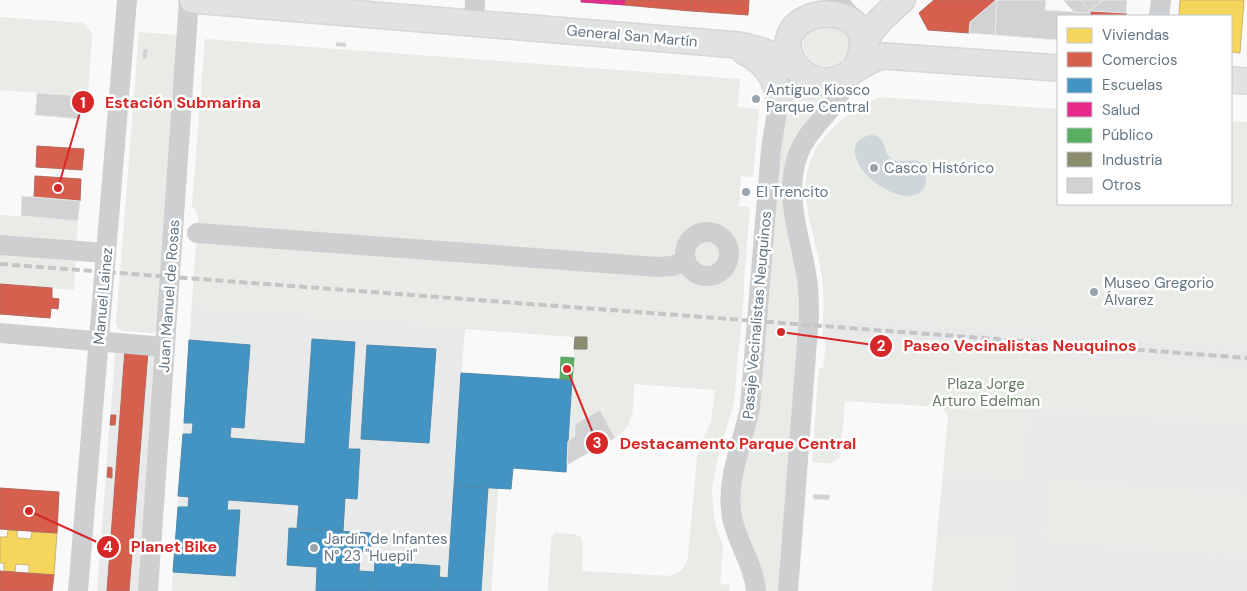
<svg xmlns="http://www.w3.org/2000/svg" width="1247" height="591" viewBox="0 0 1247 591" font-family="'DM Sans',sans-serif">
<style>
.built{fill:#e8e9e9}
.green{fill:#e8ebe6}
.water{fill:#ced6d9}
.homes{fill:#f6d55c;stroke:#cab868}
.shops{fill:#d6604d;stroke:#b4675d}
.schools{fill:#4393c3;stroke:#4d8ab0}
.health{fill:#e7298a;stroke:#c04088}
.public{fill:#5aae61;stroke:#5d9d6b}
.industry{fill:#8c8c6e;stroke:#808574}
.building{fill:#d0d2d3;stroke:#e8e8e8}
.lines{fill:none;stroke-linecap:round;stroke-linejoin:round}
.major-casing{stroke:#d5d6d7;stroke-width:28}
.minor{stroke:#cecfd0;stroke-width:20}
.major{stroke:#e1e2e2;stroke-width:25}
.rail{stroke:#c3c5c6;stroke-width:4;stroke-dasharray:8 4;stroke-linecap:butt}
.poi-dot{fill:#99a4ac;stroke:#fff;stroke-width:2}
.labels{text-anchor:middle;dominant-baseline:central;stroke-width:5;stroke-linejoin:round;paint-order:stroke}
.street-label{font-size:15px;fill:#657683;stroke:#fff}
.poi-label{font-size:15px;fill:#657683;stroke:#fff;text-anchor:start}
.park-label{font-size:15px;fill:#687a64;stroke:#fff}
.leader{fill:none;stroke:#d62828;stroke-width:2}
.callout-dot{fill:#d62828;stroke:#fff;stroke-width:2}
.mark-label{font-size:15px;text-anchor:middle;font-weight:bold;fill:#fff}
.callout-label{font-size:16px;text-anchor:middle;font-weight:bold;fill:#d62828;stroke:#fff;stroke-width:5;stroke-linejoin:round;paint-order:stroke}
</style>
<rect width="100%" height="100%" fill="#f9f9f9"/>
<g class="built">
<polygon points="196,246 744,290 739,349 465,329 454,486 498,489 491,591 242,591 242,576 173,572"/>
<polygon points="823,317 1247,348 1247,369 844,338 825,352 826,339 822,338"/>
<polygon points="116,352 154,355 155,359 138,591 97,591 115,354"/>
<polygon points="1027,409 1247,424 1247,495 1050,481 1046,541 1247,556 1247,591 1012,591 1016,539 937,534 943,474 1022,479"/>
</g>
<g class="green">
<polygon points="0,17 83,23 92,33 88,96 0,90"/>
<path d="M 833,20 C 838,24 847,31 849,37 C 851,42 850,48 848,52 C 834,81 790,61 807,28 Z"/>
<polygon points="139,32 179,35 157,328 154,333 151,333 122,331 119,329 116,324"/>
<path d="M 205,39 L 740,79 L 738,107 L 759,109 L 753,177 L 741,176 L 739,206 L 750,207 L 734,403 L 717,461 L 712,488 L 714,517 L 716,527 L 723,546 L 720,584 L 730,585 L 729,591 L 548,591 L 551,539 L 552,536 L 556,533 L 575,534 L 581,537 L 583,545 L 582,571 L 668,576 C 681,573 685,568 688,556 L 697,458 L 701,444 L 711,422 L 715,390 L 634,384 C 633,406 636,425 615,438 L 600,411 L 575,424 L 575,436 L 568,441 L 574,349 L 587,349 L 587,337 L 192,308 L 198,216 L 192,206 Z"/>
<polygon points="789,83 813,93 832,95 799,141 802,286 780,591 761,591 738,518 775,154"/>
<path d="M 879,97 L 1058,109 L 1058,204 L 1231,204 L 1231,121 L 1247,122 L 1247,348 L 823,317 C 824,304 824,291 822,278 C 814,220 783,172 837,124 C 850,113 864,105 879,97 Z"/>
<polygon points="0,215 78,221 76,247 0,241"/>
<polygon points="0,249 76,254 74,290 52,288 52,298 59,299 58,309 51,308 50,318 0,314"/>
<path d="M 844,338 L 1247,369 L 1247,424 L 1027,409 L 1022,479 L 943,474 L 948,415 L 942,407 L 845,401 L 840,457 C 833,466 822,463 812,462 L 819,368 L 823,368 L 825,352 Z"/>
<polygon points="1050,481 1247,495 1247,556 1046,541"/>
<polygon points="488,488 498,489 491,591 481,591"/>
<polygon points="937,534 1016,539 1012,591 932,591"/>
<polygon points="173,572 243,576 242,591 172,591"/>
</g>
<path class="water" d="M 871,135 C 888,136 881,152 892,159 C 903,167 922,150 926,173 C 926,178 926,184 924,188 C 909,212 852,176 855,149 C 856,140 862,137 871,135 Z"/>
<g class="homes">
<polygon points="1180,0 1244,0 1240,53 1231,52 1231,16 1179,16"/>
<polygon points="8,530 17,531 17,538 31,539 32,532 57,533 54,575 29,573 29,565 16,564 15,572 4,572 4,563 0,563 0,537 7,537"/>
</g>
<g class="shops">
<polygon points="625,0 691,0 691,11 624,5"/>
<polygon points="691,0 749,0 748,15 691,11"/>
<polygon points="934,0 996,0 970,22 969,33 928,30 919,13"/>
<polygon points="1090,11 1126,13 1126,16 1090,16"/>
<polygon points="753,95 758,95 760,99 758,102 753,102 751,98"/>
<polygon points="37,146 84,149 82,170 36,167"/>
<polygon points="35,176 81,179 80,201 34,197"/>
<polygon points="0,284 52,288 52,298 59,299 58,309 51,308 50,318 0,314"/>
<polygon points="125,349 148,351 129,591 107,591"/>
<polygon points="111,415 116,415 115,425 110,425"/>
<polygon points="108,467 112,468 112,478 107,477"/>
<polygon points="0,488 59,492 57,533 0,529"/>
<polygon points="0,571 54,575 52,591 0,591"/>
</g>
<g class="schools">
<polygon points="312,339 355,342 348,449 360,449 357,499 345,498 343,531 297,528 299,505 228,500 227,510 240,510 235,576 173,572 178,507 188,507 189,497 178,496 183,434 192,434 193,423 184,423 189,340 250,345 244,428 231,427 230,438 305,444"/>
<polygon points="367,345 436,349 429,443 361,439"/>
<polygon points="461,373 572,380 566,472 513,468 511,489 454,486"/>
<polygon points="454,486 488,488 481,591 438,591 439,577 448,578"/>
<polygon points="289,528 371,533 370,552 360,552 359,571 375,572 373,591 316,591 317,567 287,565"/>
<polygon points="375,561 440,566 438,591 373,591"/>
</g>
<polygon class="health" points="581,0 625,0 624,5 581,2"/>
<polygon class="public" points="561,357 574,358 572,380 560,379"/>
<polygon class="industry" points="575,337 587,337 587,349 574,349"/>
<g class="building">
<polygon points="996,0 997,0 995,35 969,33 970,22"/>
<polygon points="997,0 1046,0 1045,10 1090,13 1090,16 1058,16 1058,40 995,35"/>
<polygon points="1063,0 1081,0 1090,11 1090,13 1074,12"/>
<polygon points="1081,0 1103,0 1090,11"/>
<polygon points="1103,0 1127,0 1126,13 1090,11"/>
<polygon points="336,42 346,43 346,47 336,46"/>
<polygon points="143,49 148,49 147,59 142,59"/>
<polygon points="37,93 82,96 80,119 35,115"/>
<polygon points="22,196 80,201 78,221 21,216"/>
<polygon points="600,410 615,438 567,465 568,441 575,436 575,424"/>
<polygon points="813,494 830,495 829,500 813,499"/>
</g>
<g class="lines">
<defs>
<g id="major">
<path d="M 192,0 L 738,45 C 754,48 768,52 782,60 C 797,67 810,82 828,81 C 850,79 861,60 884,56 L 1058,68"/>
<path d="M 862,48 C 871,26 885,15 902,0"/>
<path d="M 745,52 C 764,61 775,76 779,97"/>
<path d="M 803,73 C 794,65 788,55 788,43 C 791,0 890,2 855,69"/>
<polyline points="1231,80 1247,81"/>
</g>
</defs>
<use href="#major" class="major-casing"/>
<g class="minor">
<polyline points="837,0 854,20"/>
<polyline points="1159,16 1161,0"/>
<polyline points="474,23 475,0"/>
<circle cx="707" cy="254" r="22"/>
<polyline points="197,233 658,267 672,266 686,261"/>
<polyline points="0,245 106,253"/>
<polyline points="0,333 165,347"/>
<polyline points="78,591 127,0"/>
<polyline points="148,591 189,0"/>
<path d="M 756,591 C 754,565 737,543 732,517 C 725,479 743,444 750,407 L 771,149 L 778,105 L 780,81"/>
<path d="M 788,591 L 809,315 C 809,300 809,287 806,273 C 799,232 783,192 799,152 C 807,131 826,118 837,99 C 842,92 845,83 848,75"/>
</g>
<use href="#major" class="major"/>
<polyline class="rail" points="0,264 1247,358"/>
</g>
<g class="poi-dot">
<circle cx="756" cy="99" r="5"/>
<circle cx="874" cy="168" r="5"/>
<circle cx="746" cy="192" r="5"/>
<circle cx="1094" cy="292" r="5"/>
<circle cx="314" cy="548" r="5"/>
</g>
<g class="labels">
<g class="street-label">
<text transform="translate(632 36) rotate(5)">General San Martín</text>
<text transform="translate(103 296) rotate(-85)">Manuel Lainez</text>
<text transform="translate(169 296) rotate(-86)">Juan Manuel de Rosas</text>
<text transform="translate(757 315) rotate(-85)">Pasaje Vecinalistas Neuquinos</text>
</g>
<g class="poi-label">
<text x="766" y="90">Antiguo Kiosco<tspan x="766" dy="17">Parque Central</tspan></text>
<text x="884" y="168">Casco Histórico</text>
<text x="756" y="192">El Trencito</text>
<text x="1104" y="283">Museo Gregorio<tspan x="1104" dy="17">Álvarez</tspan></text>
<text x="324" y="539">Jardín de Infantes<tspan x="324" dy="17">N° 23 "Huepil"</tspan></text>
</g>
<g class="park-label">
<text x="986" y="384">Plaza Jorge<tspan x="986" dy="17">Arturo Edelman</tspan></text>
</g>
</g>
<path class="leader" d="M58 188L83 102M781 332L881 346M567 369L597 443M29 511L108 547"/>
<g class="callout-dot">
<circle cx="58" cy="188" r="5"/>
<circle cx="781" cy="332" r="5"/>
<circle cx="567" cy="369" r="5"/>
<circle cx="29" cy="511" r="5"/>
<circle cx="83" cy="102" r="12"/>
<circle cx="881" cy="346" r="12"/>
<circle cx="597" cy="443" r="12"/>
<circle cx="108" cy="547" r="12"/>
</g>
<g class="mark-label">
<text x="83" y="108">1</text>
<text x="881" y="351">2</text>
<text x="597" y="448">3</text>
<text x="108" y="552">4</text>
</g>
<g class="callout-label">
<text x="183" y="108">Estación Submarina</text>
<text x="1020" y="351">Paseo Vecinalistas Neuquinos</text>
<text x="738" y="449">Destacamento Parque Central</text>
<text x="174" y="552">Planet Bike</text>
</g>
<rect x="1057" y="15" width="175" height="190" fill="#ffffff" stroke="#c1c8cd"/>
<rect x="1067" y="28" width="25" height="15" fill="#f6d55c" stroke="#c1c8cd"/>
<text x="1102" y="40" font-size="15" fill="#657683">Viviendas</text>
<rect x="1067" y="52" width="25" height="15" fill="#d6604d" stroke="#c1c8cd"/>
<text x="1102" y="65" font-size="15" fill="#657683">Comercios</text>
<rect x="1067" y="78" width="25" height="15" fill="#4393c3" stroke="#c1c8cd"/>
<text x="1102" y="90" font-size="15" fill="#657683">Escuelas</text>
<rect x="1067" y="102" width="25" height="15" fill="#e7298a" stroke="#c1c8cd"/>
<text x="1102" y="115" font-size="15" fill="#657683">Salud</text>
<rect x="1067" y="128" width="25" height="15" fill="#5aae61" stroke="#c1c8cd"/>
<text x="1102" y="140" font-size="15" fill="#657683">Público</text>
<rect x="1067" y="152" width="25" height="15" fill="#8c8c6e" stroke="#c1c8cd"/>
<text x="1102" y="165" font-size="15" fill="#657683">Industria</text>
<rect x="1067" y="178" width="25" height="15" fill="#d0d2d3" stroke="#c1c8cd"/>
<text x="1102" y="190" font-size="15" fill="#657683">Otros</text>
</svg>
